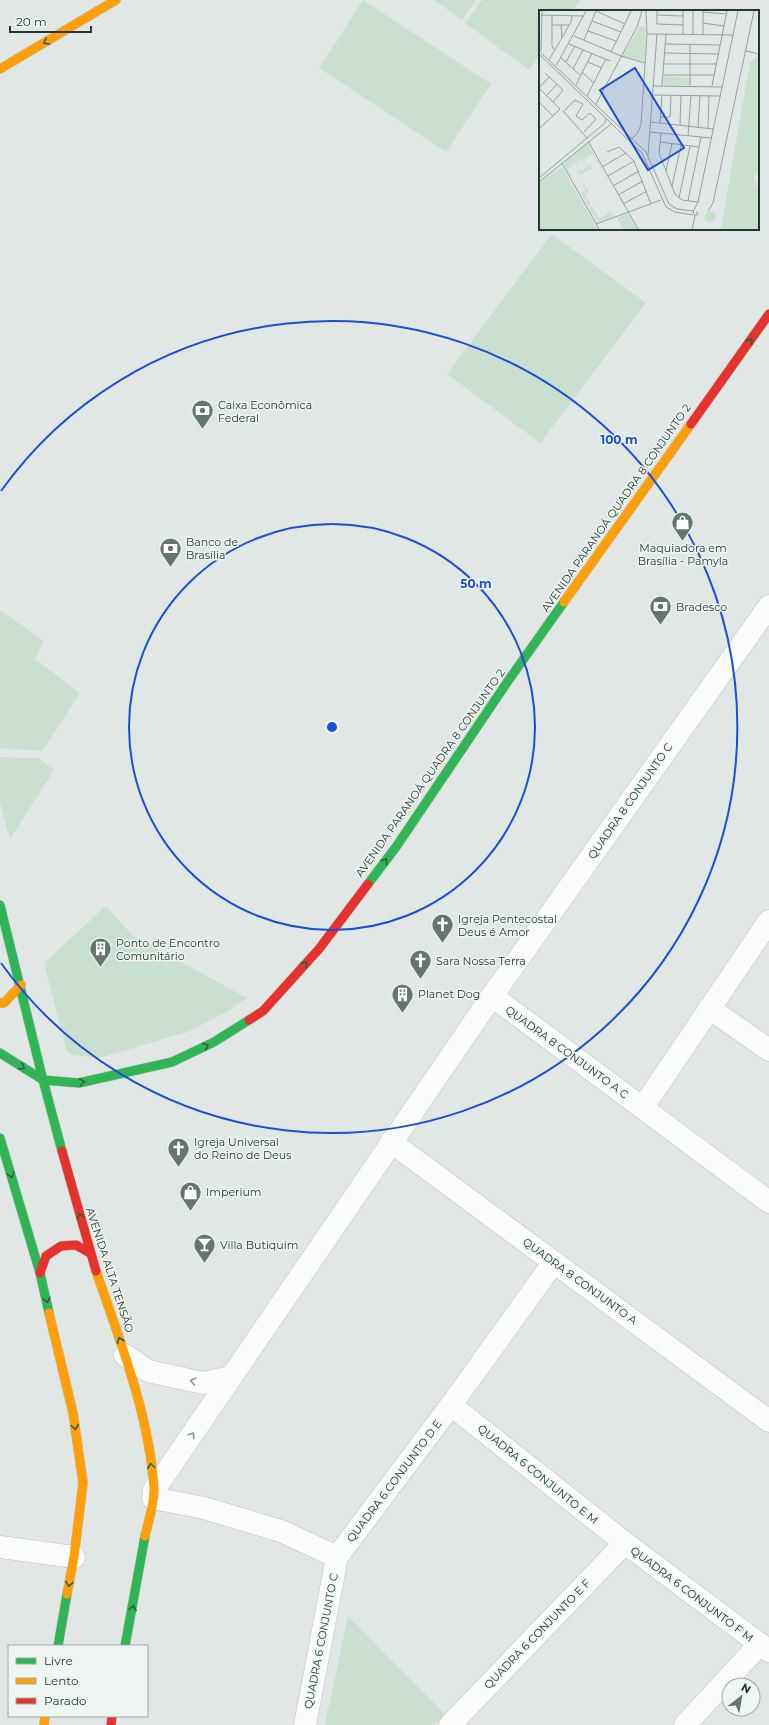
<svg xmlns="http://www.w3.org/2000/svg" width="769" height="1725" viewBox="0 0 769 1725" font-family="Montserrat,sans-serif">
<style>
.green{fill:#cbdfd1}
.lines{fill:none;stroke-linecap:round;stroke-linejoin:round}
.street-casing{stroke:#bec3c1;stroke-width:23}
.fast-casing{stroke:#bec4c1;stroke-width:10}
.slow-casing{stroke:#bec4c1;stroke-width:10}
.jam-casing{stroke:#bec4c1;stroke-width:10}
.street{stroke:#fafbfb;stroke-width:22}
.fast{stroke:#30b455;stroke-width:9}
.slow{stroke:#ff9f0a;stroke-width:9}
.jam{stroke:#e5322d;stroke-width:9}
.oneway{stroke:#26633e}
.oneway2{stroke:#8e9996}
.ring{fill:none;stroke:#1d4ed8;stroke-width:2}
.labels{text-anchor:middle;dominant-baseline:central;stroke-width:3;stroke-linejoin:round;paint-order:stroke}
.poi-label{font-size:11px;fill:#213732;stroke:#eff6f2;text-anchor:start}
.street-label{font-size:11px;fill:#213732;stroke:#eff6f2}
.inset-road{fill:none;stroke:#94a19d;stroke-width:1}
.view{fill:#1d4ed8;fill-opacity:0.15;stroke:#1d4ed8;stroke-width:2}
.inset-edge{fill:none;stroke:#213732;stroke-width:2}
.centre{fill:#1d4ed8;stroke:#eff6f2;stroke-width:2}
.ring-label{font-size:12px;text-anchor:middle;font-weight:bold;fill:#1d4ed8;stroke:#eff6f2;stroke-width:3;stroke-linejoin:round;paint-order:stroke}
</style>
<rect width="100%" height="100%" fill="#e1e7e4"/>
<g class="green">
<polygon points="363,0 491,84 446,152 319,68"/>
<polygon points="434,0 476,0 462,20"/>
<polygon points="482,0 580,0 572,11 540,11 540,55 529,70 465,23"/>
<polygon points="552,234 646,303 540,443 447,374"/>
<polygon points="0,610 44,641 35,659 80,693 42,751 0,748"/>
<polygon points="0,757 38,758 54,770 10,839 0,803"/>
<polygon points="106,906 133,936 247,998 226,1012 190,1031 99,1058 72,1055 67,1051 44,963"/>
<polygon points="348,1616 445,1714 434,1725 325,1725"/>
</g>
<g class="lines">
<defs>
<g id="street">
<polyline points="492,996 769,1202"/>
<polyline points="709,1008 769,1050"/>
<polyline points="643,1107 769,921"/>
<polyline points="391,1142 769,1421"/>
<polyline points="125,1355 148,1371 203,1383 231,1377"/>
<polyline points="451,1405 625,1543 769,1651"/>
<polyline points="154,1490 492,996 769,606"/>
<polyline points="153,1498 204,1508 281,1531 337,1557"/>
<polyline points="0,1547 74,1557"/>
<polyline points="305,1725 337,1557 451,1405 554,1262"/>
<polyline points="450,1725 625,1543"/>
<polyline points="685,1725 760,1644"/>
</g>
<g id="fast">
<polyline points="368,884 396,847 508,681 564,602"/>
<polyline points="0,905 43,1080 62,1151"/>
<polyline points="0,1053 43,1080 79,1083 172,1062 214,1042 249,1020"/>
<polyline points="0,1138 40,1273 49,1313"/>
<polyline points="58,1646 67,1594"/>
<polyline points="125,1646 145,1536"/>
</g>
<g id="slow">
<polyline points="0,69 116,0"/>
<polyline points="564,602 691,424"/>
<polyline points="0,1003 4,1003 21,985"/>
<path d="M 96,1271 C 120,1341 149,1414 154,1488 C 155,1502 148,1522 145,1536"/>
<polyline points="49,1313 73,1413 83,1483 74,1557 67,1594"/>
<polyline points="44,1725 45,1716"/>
</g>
<g id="jam">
<polyline points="691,424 769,314"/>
<polyline points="249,1020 263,1011 319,949 368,884"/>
<polyline points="62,1151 96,1271"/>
<polyline points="40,1273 46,1256 61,1246 76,1245 90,1253"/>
<polyline points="111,1725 112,1716"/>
</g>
</defs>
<use href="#street" class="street-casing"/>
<use href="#fast" class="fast-casing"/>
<use href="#slow" class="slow-casing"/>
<use href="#jam" class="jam-casing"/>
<use href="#street" class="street"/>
<use href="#fast" class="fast"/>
<use href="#slow" class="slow"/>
<use href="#jam" class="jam"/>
</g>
<defs><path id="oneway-chevron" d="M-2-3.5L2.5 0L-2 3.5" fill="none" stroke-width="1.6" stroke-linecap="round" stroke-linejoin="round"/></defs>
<g class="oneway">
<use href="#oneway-chevron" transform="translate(46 42) rotate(149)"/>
<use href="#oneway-chevron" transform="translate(750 341) rotate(-55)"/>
<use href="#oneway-chevron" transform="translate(385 861) rotate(-53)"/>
<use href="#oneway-chevron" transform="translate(305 964) rotate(-48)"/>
<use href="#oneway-chevron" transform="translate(206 1046) rotate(-25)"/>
<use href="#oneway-chevron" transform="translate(22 1067) rotate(31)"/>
<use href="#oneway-chevron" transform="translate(82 1082) rotate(-8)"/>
<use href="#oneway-chevron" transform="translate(11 1175) rotate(73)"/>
<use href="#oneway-chevron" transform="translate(80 1216) rotate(-105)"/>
<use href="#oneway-chevron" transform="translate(47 1300) rotate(77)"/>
<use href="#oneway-chevron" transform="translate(120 1340) rotate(-109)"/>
<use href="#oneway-chevron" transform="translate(75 1427) rotate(82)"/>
<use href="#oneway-chevron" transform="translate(151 1466) rotate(-98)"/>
<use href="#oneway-chevron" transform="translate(69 1584) rotate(100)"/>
<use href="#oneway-chevron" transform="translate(133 1608) rotate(-79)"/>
</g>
<g class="oneway2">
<use href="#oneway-chevron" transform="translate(193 1381) rotate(-168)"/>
<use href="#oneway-chevron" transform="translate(192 1435) rotate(-56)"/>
</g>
<g class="ring">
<circle cx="332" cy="727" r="203"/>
<path d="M1 491A406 406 0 1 1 1 963"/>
</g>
<defs>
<symbol id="bank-pin" viewBox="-11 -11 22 30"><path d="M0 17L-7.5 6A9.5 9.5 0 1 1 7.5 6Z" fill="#647570" stroke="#eff6f2"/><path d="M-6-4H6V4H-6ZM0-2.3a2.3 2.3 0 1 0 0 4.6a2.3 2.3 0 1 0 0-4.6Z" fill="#fff"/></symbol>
<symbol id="shop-pin" viewBox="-11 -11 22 30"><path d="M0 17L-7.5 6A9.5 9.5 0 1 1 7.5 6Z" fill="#647570" stroke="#eff6f2"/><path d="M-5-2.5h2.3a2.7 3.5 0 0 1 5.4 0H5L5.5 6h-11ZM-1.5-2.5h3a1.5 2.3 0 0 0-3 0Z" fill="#fff"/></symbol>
<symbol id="church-pin" viewBox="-11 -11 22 30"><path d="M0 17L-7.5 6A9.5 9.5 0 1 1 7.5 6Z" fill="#647570" stroke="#eff6f2"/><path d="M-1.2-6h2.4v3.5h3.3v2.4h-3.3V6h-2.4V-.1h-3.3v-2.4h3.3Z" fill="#fff"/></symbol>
<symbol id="building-pin" viewBox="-11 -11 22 30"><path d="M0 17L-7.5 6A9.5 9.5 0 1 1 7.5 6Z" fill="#647570" stroke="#eff6f2"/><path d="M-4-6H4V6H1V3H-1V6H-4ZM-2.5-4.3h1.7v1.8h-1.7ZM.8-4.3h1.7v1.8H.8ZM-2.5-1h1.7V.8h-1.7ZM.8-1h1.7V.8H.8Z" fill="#fff"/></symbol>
<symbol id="bar-pin" viewBox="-11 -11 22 30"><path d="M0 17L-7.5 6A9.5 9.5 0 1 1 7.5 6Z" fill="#647570" stroke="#eff6f2"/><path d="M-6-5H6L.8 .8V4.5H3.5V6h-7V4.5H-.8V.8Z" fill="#fff"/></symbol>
</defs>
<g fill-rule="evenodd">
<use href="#bank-pin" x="190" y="398" width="25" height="34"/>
<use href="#shop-pin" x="670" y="510" width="25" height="34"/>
<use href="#bank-pin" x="158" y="536" width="25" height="34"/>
<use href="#bank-pin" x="648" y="594" width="25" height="34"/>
<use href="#church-pin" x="430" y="912" width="25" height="34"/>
<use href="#building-pin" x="88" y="936" width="25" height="34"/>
<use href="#church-pin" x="408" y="948" width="25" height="34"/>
<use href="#building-pin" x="390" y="982" width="25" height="34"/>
<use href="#church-pin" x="166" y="1136" width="25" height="34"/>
<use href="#shop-pin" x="178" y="1180" width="25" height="34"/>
<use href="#bar-pin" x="192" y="1232" width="25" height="34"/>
</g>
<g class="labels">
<g class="poi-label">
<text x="218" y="405">Caixa Econômica<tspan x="218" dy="13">Federal</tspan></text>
<text x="186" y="542">Banco de<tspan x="186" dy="13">Brasília</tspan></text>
<text x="683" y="548" text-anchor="middle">Maquiadora em<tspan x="683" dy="13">Brasília - Pamyla</tspan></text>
<text x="676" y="607">Bradesco</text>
<text x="458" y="919">Igreja Pentecostal<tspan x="458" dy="13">Deus é Amor</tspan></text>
<text x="116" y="943">Ponto de Encontro<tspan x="116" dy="13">Comunitário</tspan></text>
<text x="436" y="961">Sara Nossa Terra</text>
<text x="418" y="994">Planet Dog</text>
<text x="194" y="1142">Igreja Universal<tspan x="194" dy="13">do Reino de Deus</tspan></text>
<text x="206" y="1192">Imperium</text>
<text x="220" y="1245">Villa Butiquim</text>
</g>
<g class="street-label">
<text transform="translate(616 508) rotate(-55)">AVENIDA PARANOÁ QUADRA 8 CONJUNTO 2</text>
<text transform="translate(430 773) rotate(-55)">AVENIDA PARANOÁ QUADRA 8 CONJUNTO 2</text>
<text transform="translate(630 801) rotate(-55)">QUADRA 8 CONJUNTO C</text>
<text transform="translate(567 1052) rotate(36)">QUADRA 8 CONJUNTO A C</text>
<text transform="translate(110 1270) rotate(72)">AVENIDA ALTA TENSÃO</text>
<text transform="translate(580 1281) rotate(36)">QUADRA 8 CONJUNTO A</text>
<text transform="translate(538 1474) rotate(39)">QUADRA 6 CONJUNTO E M</text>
<text transform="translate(394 1481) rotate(-53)">QUADRA 6 CONJUNTO D E</text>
<text transform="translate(692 1594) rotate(37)">QUADRA 6 CONJUNTO F M</text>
<text transform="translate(537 1634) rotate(-46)">QUADRA 6 CONJUNTO E F</text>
<text transform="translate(321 1641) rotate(-79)">QUADRA 6 CONJUNTO C</text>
</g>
</g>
<g transform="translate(539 10)">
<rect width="220" height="220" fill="#e1e7e4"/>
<path d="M 101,16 L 107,18 L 105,51 L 84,46 ZM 220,45 L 220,163 L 215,166 L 220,183 L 220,219 L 182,219 L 211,52 ZM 125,66 L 151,68 L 150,75 L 125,75 ZM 47,134 L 49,134 L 73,177 L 53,144 L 38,151 L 29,159 L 34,167 L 39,165 L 33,168 L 26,155 L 27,151 ZM 51,146 L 45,150 L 49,156 L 53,154 L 51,157 L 54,158 L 41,165 L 36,154 L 42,150 L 37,155 L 40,161 L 44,160 L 48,157 L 43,149 ZM 23,157 L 34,177 L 58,219 L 0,219 L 0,173 ZM 42,170 L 50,182 L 47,184 L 52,194 L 49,196 L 37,174 L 41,171 L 37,174 L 42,183 L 47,180 ZM 53,196 L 61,209 L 71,202 L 67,196 L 75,206 L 58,212 L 50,198 ZM165.5 207a5.5 5.5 0 1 1 11 0a5.5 5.5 0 1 1-11 0ZM 88,203 L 98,219 L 84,219 L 78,208 Z" fill="#cbdfd1"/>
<path class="inset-road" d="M 57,1 L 86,14M 118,1 L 118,14 L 144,15M 164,2 L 187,4M 2,5 L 45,6M 118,5 L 144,6M 13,6 L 13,36 L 15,40M 53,11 L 82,22M 164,13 L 185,16M 13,15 L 30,15M 22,15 L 23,28M 49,21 L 77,31M 108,24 L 194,25M 144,24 L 144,1M 154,25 L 154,1M 164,25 L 164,1M 35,26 L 82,46 L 106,53M 45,30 L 57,1M 30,34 L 71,51M 126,34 L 181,35M 207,41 L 220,44M 2,42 L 3,1M 72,42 L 92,1M 2,43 L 107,142 L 130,194 L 138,199 L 155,201M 126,43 L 179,44M 1,45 L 103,143 L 127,197 L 136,202 L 154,205M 22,48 L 41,65M 10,50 L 32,12 L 33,6M 27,52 L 36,36M 49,52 L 63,58M 125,54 L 177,54M 17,56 L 47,1M 34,59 L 44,40M 43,62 L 55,73M 6,63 L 24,80 L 14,92M 124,65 L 175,65M 37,75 L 53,43M 114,76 L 183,77M 123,76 L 127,24M 151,76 L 151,34M 173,76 L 188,1M 0,78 L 21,99 L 0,119M 0,78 L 10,67M 8,85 L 18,74M 113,85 L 181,86M 48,86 L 67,49M 0,92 L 14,106M 57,94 L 98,17 L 103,1M 24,101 L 48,128M 24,102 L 36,90 L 44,94 L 37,106 L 43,110 L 51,103 L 57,109 L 45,122M 122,107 L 131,107 L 132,85M 111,112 L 174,119M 121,113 L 123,85M 141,115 L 142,85M 159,117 L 161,86M 169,118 L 170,86M 111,122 L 172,128M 122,123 L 120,143 L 136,184 L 143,190 L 159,192M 149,126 L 152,86M 92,129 L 98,124 L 102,115 L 108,24 L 107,1M 49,131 L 99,219M 121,132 L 160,137M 68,142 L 80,137 L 95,151 L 112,194M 109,145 L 118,24M 23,153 L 60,219M 63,157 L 87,143M 127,161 L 133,134M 69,166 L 95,151M 0,168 L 66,113 L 67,109M 0,172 L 72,114M 74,176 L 100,161M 133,176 L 142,135M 79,185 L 104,171M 140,188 L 151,136M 149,191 L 162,127M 84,194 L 108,181M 157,201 L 159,204 L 156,206 L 154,202 L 159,192 L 199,1M 169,201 L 174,193 L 215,1M 57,214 L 122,190M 153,219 L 156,206"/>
<path class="view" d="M 96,58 L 145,138 L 109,160 L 61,80 Z"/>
<rect width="220" height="220" class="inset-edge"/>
</g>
<circle cx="332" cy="727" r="6" class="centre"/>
<g class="ring-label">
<text x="619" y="444">100 m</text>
<text x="476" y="588">50 m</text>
</g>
<rect x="8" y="1645" width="140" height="72" fill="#eff6f2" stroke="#9daaa5"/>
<rect x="16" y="1658" width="20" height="6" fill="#30b455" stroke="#9daaa5"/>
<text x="44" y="1665" font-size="12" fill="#213732">Livre</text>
<rect x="16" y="1678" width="20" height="6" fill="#ff9f0a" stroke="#9daaa5"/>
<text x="44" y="1685" font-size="12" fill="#213732">Lento</text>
<rect x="16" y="1698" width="20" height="6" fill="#e5322d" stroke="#9daaa5"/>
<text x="44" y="1705" font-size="12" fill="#213732">Parado</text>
<g transform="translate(741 1697) rotate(31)"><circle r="19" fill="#eff6f2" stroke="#9daaa5"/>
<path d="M0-3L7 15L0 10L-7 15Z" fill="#647570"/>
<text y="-6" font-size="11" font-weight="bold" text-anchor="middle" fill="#213732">N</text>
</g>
<path d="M10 26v6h81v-6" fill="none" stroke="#213732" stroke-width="2"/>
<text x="16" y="26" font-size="12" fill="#213732" stroke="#eff6f2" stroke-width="3" paint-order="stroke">20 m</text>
</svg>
